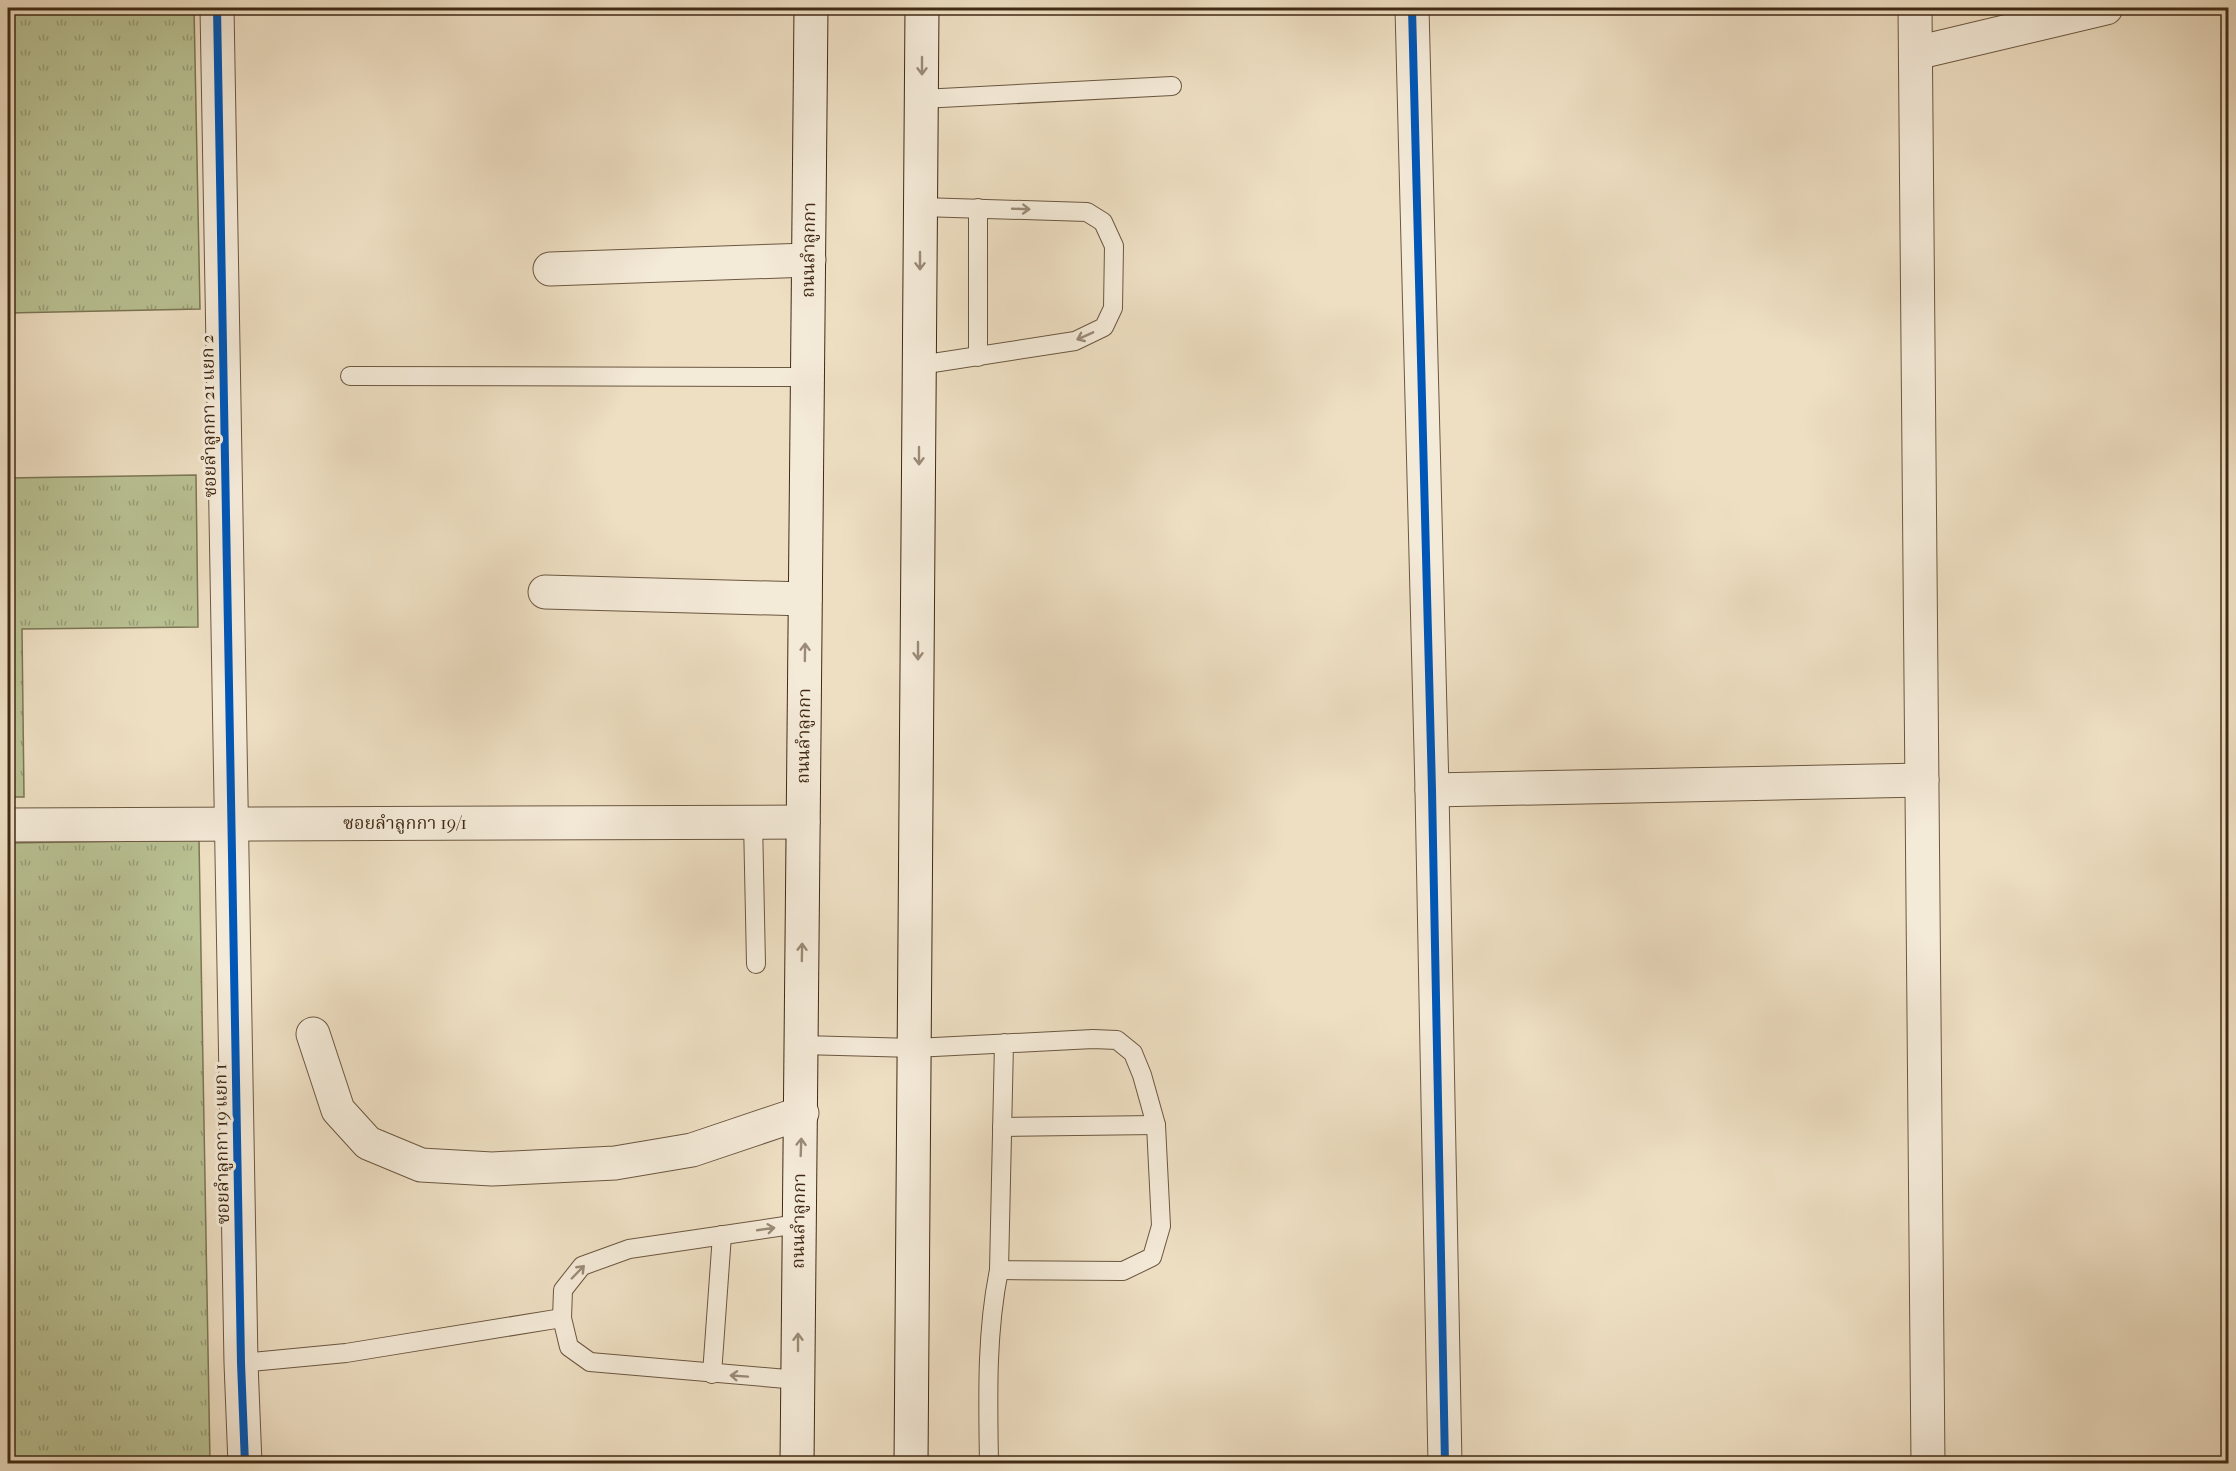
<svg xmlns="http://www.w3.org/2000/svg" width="2236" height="1471" viewBox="0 0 2236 1471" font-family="'IM FELL French Canon','Noto Serif Thai',serif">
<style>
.grass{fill:url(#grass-tufts);stroke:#7c7654;stroke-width:1.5}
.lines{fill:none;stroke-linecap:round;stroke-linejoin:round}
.lane-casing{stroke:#6c5740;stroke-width:20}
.street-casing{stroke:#6c5740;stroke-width:35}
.secondary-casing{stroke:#402a15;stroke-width:35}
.lane{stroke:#f4ead8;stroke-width:18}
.street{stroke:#f4ead8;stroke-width:33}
.secondary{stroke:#f4ead8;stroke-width:33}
.cycleway-casing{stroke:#f4ead8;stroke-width:11}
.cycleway{stroke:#0057b8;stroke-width:8}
.oneway{stroke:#9a8a76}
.labels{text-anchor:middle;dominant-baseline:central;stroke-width:6;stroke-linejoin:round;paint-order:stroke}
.street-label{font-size:18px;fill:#402a15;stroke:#f4ead8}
</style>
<defs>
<pattern id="grass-tufts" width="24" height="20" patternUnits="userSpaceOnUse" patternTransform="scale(1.5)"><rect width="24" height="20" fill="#b9c193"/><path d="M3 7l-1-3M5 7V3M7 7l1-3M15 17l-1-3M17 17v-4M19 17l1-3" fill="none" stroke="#989d77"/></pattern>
</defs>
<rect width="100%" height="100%" fill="#eedfc3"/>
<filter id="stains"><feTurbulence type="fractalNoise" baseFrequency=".00333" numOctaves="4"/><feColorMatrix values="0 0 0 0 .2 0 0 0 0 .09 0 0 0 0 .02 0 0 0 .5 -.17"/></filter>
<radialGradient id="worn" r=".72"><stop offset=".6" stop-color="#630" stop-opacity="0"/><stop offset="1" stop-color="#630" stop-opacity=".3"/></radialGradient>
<g class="grass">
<polygon points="8,8 194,8 200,309 8,313"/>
<polygon points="196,475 198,627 22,629 24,797 8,797 8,478"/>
<polygon points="199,840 210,1463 8,1463 8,843"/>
</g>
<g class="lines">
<defs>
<g id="lane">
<polyline points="922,99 1172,86"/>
<polyline points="978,208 978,357"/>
<polyline points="920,365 1075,341 1104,327 1113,308 1114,246 1103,222 1087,212 921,207"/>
<polyline points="350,376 808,377"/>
<polyline points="753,821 756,964"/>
<polyline points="801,1045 915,1048 1093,1039 1117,1040 1133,1053 1142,1075 1156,1125 1161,1226 1152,1257 1123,1271 999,1270 1004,1043"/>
<polyline points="1002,1127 1156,1125"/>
<polyline points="241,1363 346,1353 562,1318"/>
<polyline points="712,1374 722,1235"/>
<polyline points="798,1380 590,1362 569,1347 562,1318 563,1290 582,1266 629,1249 798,1224"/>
<path d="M 989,1464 C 988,1399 986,1334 999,1270"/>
</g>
<g id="street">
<polyline points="217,8 241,1363 245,1464"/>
<polyline points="1412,8 1432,790 1445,1464"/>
<polyline points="1915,8 1928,1464"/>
<polyline points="1916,53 2106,8"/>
<polyline points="550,269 809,260"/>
<polyline points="545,592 805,599"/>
<polyline points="1432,790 1922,780"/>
<polyline points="8,825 803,822"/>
<polyline points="313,1034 338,1110 368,1143 421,1165 492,1169 615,1163 692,1150 802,1113"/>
</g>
<g id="secondary">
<polyline points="797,1464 811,8"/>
<polyline points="911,1464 922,8"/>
</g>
</defs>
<use href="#lane" class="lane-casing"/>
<use href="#street" class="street-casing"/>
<use href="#secondary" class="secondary-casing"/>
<use href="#lane" class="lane"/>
<use href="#street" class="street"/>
<use href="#secondary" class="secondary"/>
<defs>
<g id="cycleway">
<polyline points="217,8 241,1363 245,1464"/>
<polyline points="1412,8 1432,790 1445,1464"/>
</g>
</defs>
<use href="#cycleway" class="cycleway-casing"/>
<use href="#cycleway" class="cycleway"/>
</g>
<defs><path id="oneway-shaft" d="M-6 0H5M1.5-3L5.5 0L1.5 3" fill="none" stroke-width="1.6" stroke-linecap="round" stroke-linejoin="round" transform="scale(1.5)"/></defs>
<g class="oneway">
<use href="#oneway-shaft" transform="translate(922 66) rotate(90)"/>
<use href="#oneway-shaft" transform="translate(1021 209) rotate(2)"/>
<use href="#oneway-shaft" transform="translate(920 261) rotate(90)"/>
<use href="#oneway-shaft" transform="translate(1085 336) rotate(156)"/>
<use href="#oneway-shaft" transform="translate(919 456) rotate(90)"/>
<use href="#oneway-shaft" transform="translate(918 651) rotate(90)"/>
<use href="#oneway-shaft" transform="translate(805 652) rotate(-89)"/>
<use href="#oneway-shaft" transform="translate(802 952) rotate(-89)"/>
<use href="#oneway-shaft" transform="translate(801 1147) rotate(-88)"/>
<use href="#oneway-shaft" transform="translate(766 1229) rotate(-8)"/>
<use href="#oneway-shaft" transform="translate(578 1272) rotate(-46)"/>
<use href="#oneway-shaft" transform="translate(798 1342) rotate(-90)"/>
<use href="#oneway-shaft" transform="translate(739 1376) rotate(-176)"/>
</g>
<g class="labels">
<g class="street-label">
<text transform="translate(809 250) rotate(-89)">ถนนลำลูกกา</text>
<text transform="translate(209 416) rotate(-91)">ซอยลำลูกกา 21 แยก 2</text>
<text transform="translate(804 736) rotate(-89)">ถนนลำลูกกา</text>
<text x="405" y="823">ซอยลำลูกกา 19/1</text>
<text transform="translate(222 1144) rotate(-91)">ซอยลำลูกกา 19 แยก 1</text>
<text transform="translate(799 1221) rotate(-89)">ถนนลำลูกกา</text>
</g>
</g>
<rect width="2236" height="1471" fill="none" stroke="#eedfc3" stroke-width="30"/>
<rect x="9" y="9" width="2218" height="1453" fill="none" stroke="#402a15" stroke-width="3"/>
<rect x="15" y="15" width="2206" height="1441" fill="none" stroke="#402a15" stroke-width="1.5"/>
<rect width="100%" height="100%" filter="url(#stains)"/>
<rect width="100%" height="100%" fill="url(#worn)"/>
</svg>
